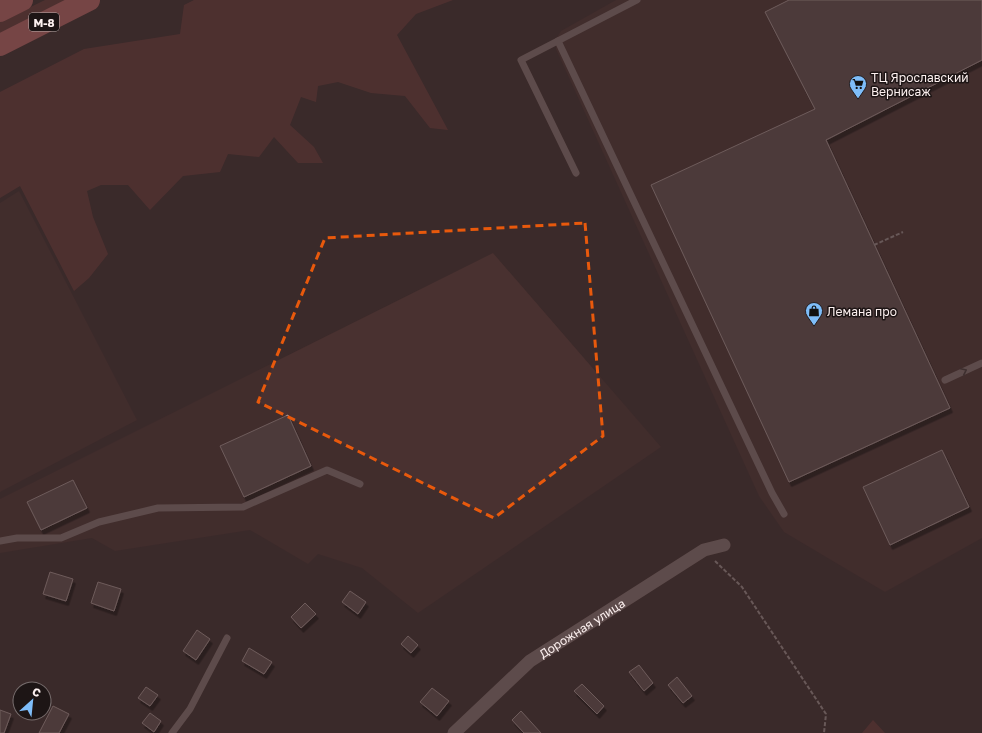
<svg xmlns="http://www.w3.org/2000/svg" width="982" height="733" viewBox="0 0 982 733" font-family="'Golos Text',sans-serif">
<style>
.built{fill:#493130}
.green{fill:#653837}
.building{fill:#63504f;stroke:#ac9796;filter:url(#shadow)}
.lines{fill:none;stroke-linecap:round;stroke-linejoin:round}
.path{stroke:#9f9190;stroke-width:2;stroke-dasharray:4 2;stroke-linecap:butt}
.service{stroke:#887473;stroke-width:7}
.minor{stroke:#887473;stroke-width:13}
.trunk{stroke:#bf6666;stroke-width:22}
.oneway{stroke:#423636}
.marked{fill:none;stroke:#e8590c;stroke-width:3;stroke-dasharray:8 5;stroke-linejoin:round}
.labels{text-anchor:middle;dominant-baseline:central;stroke-width:3;stroke-linejoin:round;paint-order:stroke}
.shield{fill:#1d1515;stroke:#baafae;stroke-width:1}
.shield-label{font-size:11px;font-weight:bold;fill:#fdf1f0}
.poi-label{font-size:12px;fill:#fdf1f0;stroke:#1d1515;text-anchor:start}
.street-label{font-size:12px;fill:#fdf1f0;stroke:#1d1515}
</style>
<defs>
<filter id="shadow"><feDropShadow dx="2.5" dy="4.5" stdDeviation="0" flood-color="#0009"/></filter>
</defs>
<rect width="100%" height="100%" fill="#3b2a2a"/>
<g class="built">
<polygon points="616,0 982,0 982,538 885,592 784,532 759,496 556,49 556,39 561,31"/>
<polygon points="19,191 137,420 0,492 0,203"/>
<polygon points="493,253 661,447 418,613 362,568 318,554 308,564 250,530 115,551 92,538 0,553 0,499"/>
</g>
<g class="green">
<polygon points="45,0 72,0 0,36 0,22"/>
<polygon points="194,0 453,0 416,14 397,35 448,130 430,128 405,96 371,93 338,82 318,86 316,102 301,97 290,125 314,147 323,163 298,163 274,137 259,157 228,154 220,172 183,176 150,210 128,185 101,185 87,191 93,217 108,254 89,278 74,291 20,186 0,198 0,92 84,49 180,34 184,5"/>
<polygon points="873,720 885,733 862,733"/>
</g>
<g class="building">
<polygon points="789,0 982,0 982,60 826,140 950,408 789,482 651,185 815,109 765,12"/>
<polygon points="288,415 311,466 244,497 220,446"/>
<polygon points="942,450 969,507 890,545 863,487"/>
<polygon points="73,480 87,508 41,530 27,502"/>
<polygon points="50,572 73,579 66,601 43,594"/>
<polygon points="98,582 121,589 114,611 91,603"/>
<polygon points="350,591 366,602 358,614 342,602"/>
<polygon points="305,603 316,614 301,628 291,617"/>
<polygon points="197,630 210,639 196,660 183,651"/>
<polygon points="408,636 418,645 411,653 401,644"/>
<polygon points="249,648 272,662 264,674 242,661"/>
<polygon points="639,665 653,683 644,691 629,672"/>
<polygon points="677,677 692,696 683,703 668,685"/>
<polygon points="582,684 604,706 597,714 574,691"/>
<polygon points="146,687 158,695 150,706 138,698"/>
<polygon points="432,688 449,701 437,716 420,702"/>
<polygon points="53,706 69,714 59,733 39,733"/>
<polygon points="0,710 11,714 4,733 0,733"/>
<polygon points="521,711 541,733 524,733 512,720"/>
<polygon points="150,713 161,721 154,732 142,723"/>
</g>
<g class="lines">
<g class="path">
<polyline points="874,245 903,232"/>
<polyline points="715,561 742,587 826,714 824,733"/>
</g>
<g class="service">
<polyline points="558,41 772,493 784,514"/>
<polyline points="576,173 521,60 637,0"/>
<polyline points="945,380 982,363"/>
<polyline points="0,541 17,538 61,538 99,522 158,508 243,507 327,470 360,484"/>
<polyline points="172,733 190,709 227,638"/>
</g>
<path class="minor" id="s1" d="M 454,733 L 530,661 L 704,550 L 724,545"/>
<g class="trunk">
<polyline points="0,11 22,0"/>
<polyline points="0,45 89,0"/>
</g>
</g>
<defs><path id="oneway-chevron" d="M-2-3.5L2.5 0L-2 3.5" fill="none" stroke-width="1.6" stroke-linecap="round" stroke-linejoin="round"/></defs>
<use class="oneway" href="#oneway-chevron" transform="translate(964 371) rotate(-25)"/>
<path d="M0 0H982V733H0ZM 585,223 L 603,436 L 494,518 L 258,402 L 325,238 Z" fill="#3b2a2a" fill-opacity=".55" fill-rule="evenodd"/>
<path class="marked" d="M 585,223 L 603,436 L 494,518 L 258,402 L 325,238 Z"/>
<defs>
<symbol id="supermarket-pin" viewBox="-11 -11 22 30"><path d="M0 17L-7.5 6A9.5 9.5 0 1 1 7.5 6Z" fill="#7ebdf9" stroke="#1d1515"/><path d="M-6-5.5h2.5l.6 2H6L4.5 2H-2.5L-4.4-4H-6ZM-1.5 3.2a1.3 1.3 0 1 0 .1 0ZM3 3.2a1.3 1.3 0 1 0 .1 0Z" fill="#111"/></symbol>
<symbol id="shop-pin" viewBox="-11 -11 22 30"><path d="M0 17L-7.5 6A9.5 9.5 0 1 1 7.5 6Z" fill="#7ebdf9" stroke="#1d1515"/><path d="M-5-2.5h2.3a2.7 3.5 0 0 1 5.4 0H5L5.5 6h-11ZM-1.5-2.5h3a1.5 2.3 0 0 0-3 0Z" fill="#111"/></symbol>
</defs>
<g fill-rule="evenodd">
<use href="#supermarket-pin" x="848" y="74" width="20" height="27"/>
<use href="#shop-pin" x="804" y="301" width="20" height="27"/>
</g>
<g class="labels">
<rect class="shield" x="29" y="13" width="30" height="18" rx="3"/>
<g class="shield-label">
<text x="44" y="22">М-8</text>
</g>
<g class="poi-label">
<text x="871" y="77">ТЦ Ярославский<tspan x="871" dy="14">Вернисаж</tspan></text>
<text x="827" y="311">Лемана про</text>
</g>
<g class="street-label">
<text stroke="none"><textPath href="#s1" startOffset="166">Дорожная улица</textPath></text>
</g>
</g>
<g transform="translate(32 701) rotate(27)"><circle r="19" fill="#1d1515" stroke="#776d6d"/>
<path d="M0-3L7 15L0 10L-7 15Z" fill="#7ebdf9"/>
<text y="-6" font-size="11" font-weight="bold" text-anchor="middle" fill="#fdf1f0">С</text>
</g>
</svg>
